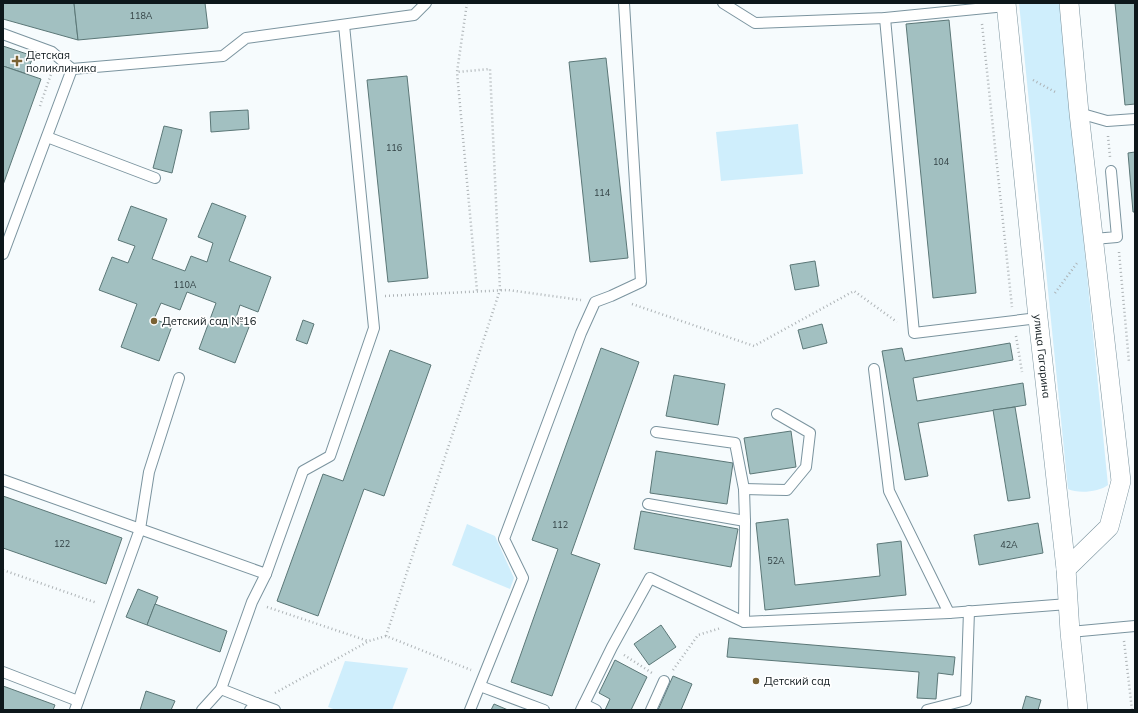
<svg xmlns="http://www.w3.org/2000/svg" width="1138" height="713" viewBox="0 0 1138 713" font-family="Mulish,sans-serif">
<style>
.green{fill:#cfeefc}
.building{fill:#a2c0c1;stroke:#5b7777}
.lines{fill:none;stroke-linecap:round;stroke-linejoin:round}
.service-casing{stroke:#7b949f;stroke-width:12}
.minor-casing{stroke:#7b949f;stroke-width:20}
.path{stroke:#adb3b6;stroke-width:2.5;stroke-dasharray:1 3;stroke-linecap:butt}
.service{stroke:#fff;stroke-width:10}
.minor{stroke:#fff;stroke-width:19}
.poi-dot{fill:#7a6233;stroke:#fff;stroke-width:1.5}
.labels{text-anchor:middle;dominant-baseline:central;stroke-width:3.5;stroke-linejoin:round;paint-order:stroke}
.number-label{font-size:9px;fill:#324144}
.poi-label{font-size:11px;fill:#0d171b;stroke:#fff;text-anchor:start}
.street-label{font-size:11px;fill:#0d171b;stroke:#fff}
</style>
<rect width="100%" height="100%" fill="#f6fbfd"/>
<g class="green">
<path d="M 1019,3 L 1060,3 L 1108,485 C 1099,492 1078,494 1068,489 Z"/>
<polygon points="798,124 803,174 721,181 716,132"/>
<polygon points="467,524 495,536 514,578 510,589 452,565"/>
<polygon points="345,661 408,668 392,710 336,710 328,707"/>
</g>
<g class="building">
<polygon points="3,3 74,3 78,40 3,19"/>
<polygon points="74,3 205,3 208,28 78,40"/>
<polygon points="1115,3 1135,3 1135,104 1125,105"/>
<polygon points="949,20 976,293 933,298 906,24"/>
<polygon points="3,46 33,56 27,74 3,66"/>
<polygon points="606,58 628,258 590,262 569,62"/>
<polygon points="3,66 41,79 3,185"/>
<polygon points="407,76 428,278 388,282 367,80"/>
<polygon points="248,110 249,129 211,132 210,112"/>
<polygon points="164,126 182,130 172,173 153,168"/>
<polygon points="1135,152 1135,212 1133,212 1128,153"/>
<polygon points="212,203 246,216 229,261 271,277 258,312 240,305 235,321 249,327 235,363 199,349 216,303 187,292 180,310 161,303 154,319 172,326 159,361 121,347 137,304 99,290 112,257 128,263 135,246 118,240 131,206 167,219 152,259 185,271 191,256 207,262 213,243 198,237"/>
<polygon points="815,261 819,286 795,290 790,265"/>
<polygon points="303,320 314,324 307,344 296,340"/>
<polygon points="822,324 827,343 803,349 798,330"/>
<polygon points="1010,343 1013,360 913,378 917,401 1023,383 1026,405 918,423 928,476 905,480 882,351 902,348 905,361"/>
<polygon points="601,348 639,362 571,554 600,564 552,696 511,682 558,549 532,540"/>
<polygon points="390,350 431,365 384,496 364,489 318,616 277,601 323,474 343,481"/>
<polygon points="674,375 725,384 718,425 666,416"/>
<polygon points="1015,407 1030,498 1008,501 993,410"/>
<polygon points="791,431 796,467 750,474 744,438"/>
<polygon points="656,451 733,463 727,504 650,493"/>
<polygon points="3,496 122,538 106,584 3,548"/>
<polygon points="641,511 738,529 731,567 634,549"/>
<polygon points="788,519 795,585 880,576 877,544 901,541 906,595 765,610 756,523"/>
<polygon points="1038,523 1043,553 979,565 974,535"/>
<polygon points="138,589 158,597 147,625 126,617"/>
<polygon points="155,604 227,631 220,652 147,625"/>
<polygon points="661,625 676,647 649,665 634,644"/>
<polygon points="729,638 955,657 953,675 938,673 936,699 917,698 919,672 727,657"/>
<polygon points="615,660 647,677 631,710 605,710 610,699 599,693"/>
<polygon points="673,676 692,684 681,710 658,710"/>
<polygon points="3,686 55,705 53,710 3,710"/>
<polygon points="146,691 175,701 171,710 140,710"/>
<polygon points="1026,696 1041,700 1038,710 1022,710"/>
<polygon points="494,704 508,710 491,710"/>
</g>
<g class="lines">
<defs>
<g id="service">
<polyline points="723,3 755,23 885,18 1006,6"/>
<polyline points="885,18 914,333 1038,318"/>
<polyline points="3,34 52,52 72,69 223,56 246,38 414,15 426,3"/>
<polyline points="1079,113 1107,121 1135,119"/>
<polyline points="47,137 155,178"/>
<polyline points="1094,239 1117,237 1111,171"/>
<polyline points="3,254 72,69"/>
<polyline points="179,378 149,472 140,529 266,574 303,471 330,456 374,328 344,25"/>
<polyline points="656,432 735,443 744,489 745,521 744,622"/>
<polyline points="3,480 140,529 75,710"/>
<polyline points="744,489 787,490 806,467 810,433 777,414"/>
<polyline points="648,504 745,521"/>
<polyline points="949,613 1068,604"/>
<polyline points="1070,632 1135,626"/>
<polyline points="3,672 78,701"/>
<polyline points="480,686 544,710"/>
<polyline points="256,703 275,710"/>
<polyline points="584,704 596,710"/>
<polyline points="202,710 221,689"/>
<polyline points="250,710 256,703 221,689 252,602 266,574"/>
<polyline points="470,710 523,578 504,539 581,333 595,302 611,296 641,282 624,3"/>
<polyline points="581,710 612,647 650,578 744,622 949,613 889,491 874,369"/>
<polyline points="651,710 664,681"/>
<polyline points="927,710 966,700 969,611"/>
</g>
<g id="minor">
<path id="s1" d="M 1006,3 L 1038,318 L 1066,569 L 1070,632 L 1078,710"/>
<polyline points="1066,569 1109,527 1121,481 1079,113 1069,3"/>
</g>
</defs>
<use href="#service" class="service-casing"/>
<use href="#minor" class="minor-casing"/>
<g class="path">
<polyline points="467,3 457,72 477,291"/>
<polyline points="982,24 1012,307"/>
<polyline points="1033,80 1057,93"/>
<polyline points="40,106 52,71"/>
<polyline points="1108,136 1110,157"/>
<polyline points="1119,252 1129,362"/>
<polyline points="1055,293 1077,263"/>
<polyline points="385,296 508,290 581,300"/>
<polyline points="632,304 754,346 854,291 897,322"/>
<polyline points="1016,336 1022,372"/>
<polyline points="3,570 97,603"/>
<polyline points="267,607 368,641"/>
<polyline points="386,636 500,290 490,69 457,72"/>
<polyline points="1124,641 1132,710"/>
<polyline points="624,655 652,673"/>
<polyline points="673,670 698,635 721,628"/>
<polyline points="275,693 369,641 386,636 471,670"/>
</g>
<use href="#service" class="service"/>
<use href="#minor" class="minor"/>
</g>
<g class="poi-dot">
<path d="M15 55h4v4h4v4h-4v4h-4v-4h-4v-4h4z"/>
<circle cx="154" cy="321" r="4"/>
<circle cx="756" cy="681" r="4"/>
</g>
<g class="labels">
<g class="number-label">
<text x="141" y="15">118А</text>
<text x="394" y="147">116</text>
<text x="941" y="161">104</text>
<text x="602" y="192">114</text>
<text x="185" y="284">110А</text>
<text x="560" y="524">112</text>
<text x="62" y="543">122</text>
<text x="1009" y="544">42А</text>
<text x="776" y="560">52А</text>
</g>
<g class="poi-label">
<text x="26" y="55">Детская<tspan x="26" dy="13">поликлиника</tspan></text>
<text x="162" y="321">Детский сад №16</text>
<text x="764" y="681">Детский сад</text>
</g>
<g class="street-label">
<text stroke="none"><textPath href="#s1" startOffset="355">улица Гагарина</textPath></text>
</g>
</g>
<rect width="1138" height="713" fill="none" stroke="#0d171b" stroke-width="8"/>
</svg>
